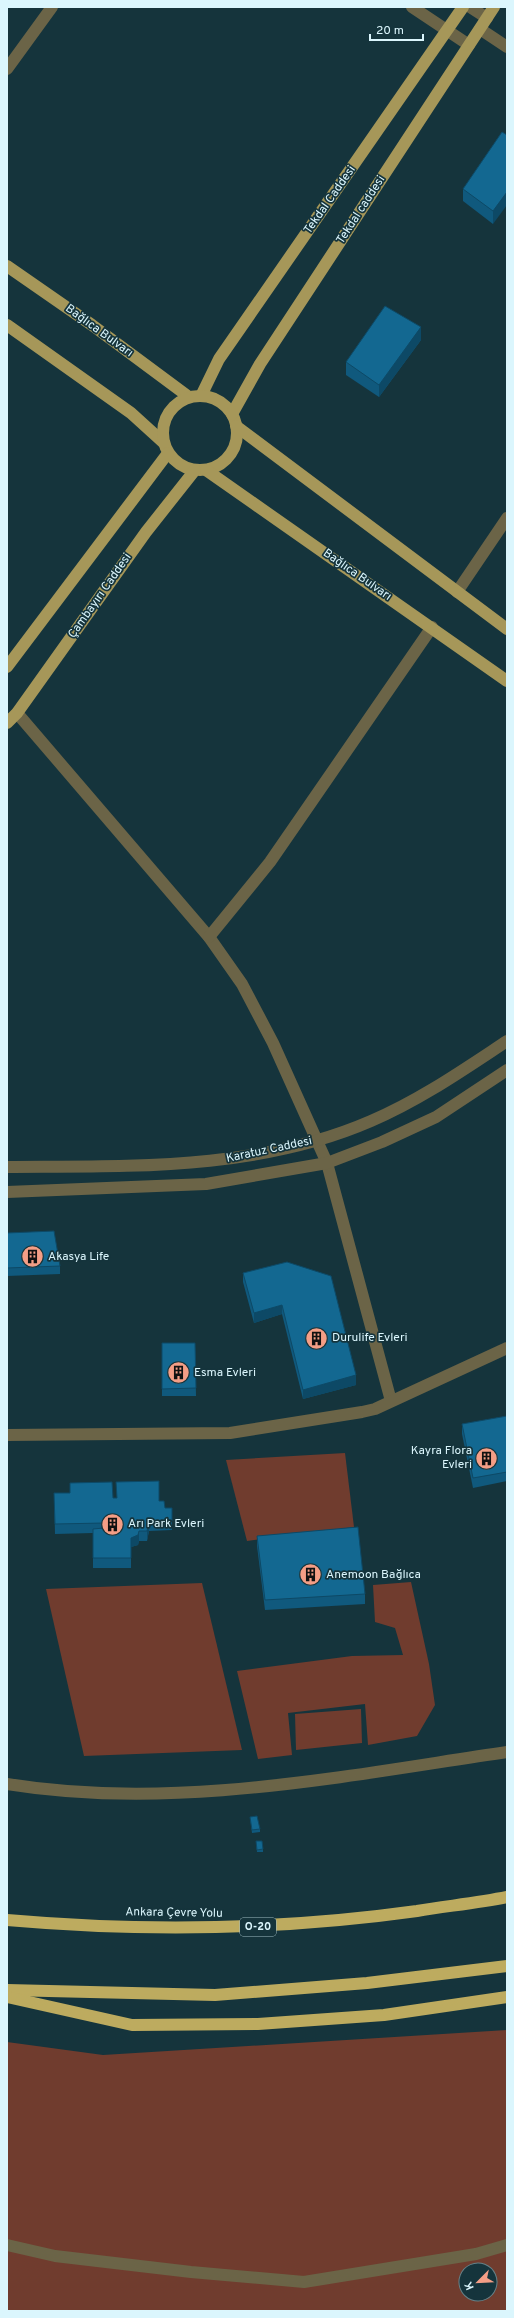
<svg xmlns="http://www.w3.org/2000/svg" width="514" height="2318" viewBox="0 0 514 2318" font-family="Overpass,sans-serif">
<style>
.green{fill:#703c2e;fill-rule:evenodd}
.lines{fill:none;stroke-linecap:round;stroke-linejoin:round}
.minor{stroke:#6b6447;stroke-width:12}
.major{stroke:#a69759;stroke-width:12}
.highway{stroke:#bdab5f;stroke-width:12}
.wall{fill:#10597d}
.shaded-wall{fill:#0d4966}
.building{fill:#136891;stroke:#0d4966}
.labels{text-anchor:middle;dominant-baseline:central;stroke-width:3.5;stroke-linejoin:round;paint-order:stroke}
.shield{fill:#15343c;stroke:#a0bcc3;stroke-width:1}
.shield-label{font-size:11px;font-weight:bold;fill:#dbf6fd}
.street-label{font-size:12px;fill:#dbf6fd;stroke:#15343c}
.poi-label{font-size:12px;fill:#dbf6fd;stroke:#15343c;text-anchor:start}
</style>
<rect width="100%" height="100%" fill="#15343c"/>
<g class="green">
<polygon points="345,1453 354,1527 247,1541 226,1460"/>
<polygon points="411,1582 429,1664 435,1705 417,1736 368,1745 365,1704 288,1713 292,1755 258,1759 237,1671 352,1656 403,1655 395,1628 375,1622 373,1585"/>
<polygon points="202,1583 242,1750 84,1756 46,1589"/>
<polygon points="361,1709 362,1743 296,1750 295,1714"/>
<path d="M 507,2030 L 507,2311 L 7,2311 L 7,2042 L 103,2055 ZM 466,2270 L 490,2270 L 490,2294 L 466,2294 Z"/>
</g>
<g class="lines">
<g class="minor">
<polyline points="412,7 469,45"/>
<polyline points="470,7 487,18"/>
<polyline points="480,29 507,47"/>
<polyline points="7,69 52,7"/>
<polyline points="457,592 507,518"/>
<polyline points="17,713 209,937 242,984 273,1043 327,1163 391,1401"/>
<polyline points="209,937 270,862 432,627"/>
<path d="M 7,1167 C 129,1166 256,1171 371,1121 C 420,1100 463,1070 507,1041"/>
<polyline points="7,1192 206,1184 327,1163 382,1142 436,1117 507,1070"/>
<polyline points="7,1435 230,1433 362,1412 375,1409 507,1348"/>
<path d="M 7,1784 C 173,1811 343,1776 507,1752"/>
<polyline points="7,2245 55,2256 191,2272 304,2282 476,2254 507,2245"/>
</g>
<g class="major">
<polyline points="7,266 92,325 189,397"/>
<polyline points="7,325 131,413 164,443"/>
<polyline points="201,396 219,359 463,7"/>
<circle cx="200" cy="433" r="37"/>
<polyline points="232,414 260,364 494,7"/>
<polyline points="236,426 507,629"/>
<polyline points="206,470 507,681"/>
<polyline points="7,667 168,453"/>
<polyline points="7,723 17,713 146,532 195,470"/>
</g>
<g class="highway">
<path d="M 7,1920 C 144,1932 281,1930 417,1911 C 447,1906 477,1903 507,1897"/>
<polyline points="7,1990 215,1995 367,1983 507,1966"/>
<polyline points="7,1997 132,2025 258,2024 384,2015 507,1997"/>
</g>
</g>
<g class="wall">
<polygon points="502,132 493,224 463,201 463,189"/>
<polygon points="421,340 379,397 346,375 346,362"/>
<polygon points="7,1233 60,1266 60,1274 7,1276"/>
<polygon points="287,1262 356,1385 303,1399 282,1314 254,1323 243,1282 243,1273"/>
<polygon points="162,1343 195,1343 196,1396 162,1396"/>
<polygon points="507,1416 507,1481 473,1488 462,1434 462,1424"/>
<polygon points="54,1493 113,1498 159,1501 165,1508 172,1521 172,1530 149,1531 147,1541 139,1541 138,1545 131,1547 131,1568 93,1568 93,1533 55,1534"/>
<polygon points="257,1536 365,1594 365,1604 265,1610 257,1546"/>
<polygon points="250,1817 260,1829 260,1832 252,1833"/>
<polygon points="256,1841 263,1849 263,1852 257,1852"/>
</g>
<g class="shaded-wall">
<polygon points="507,192 507,205 493,224 493,211"/>
<polygon points="421,327 421,340 379,397 379,385"/>
<polygon points="282,1305 282,1314 254,1323 254,1313"/>
<polygon points="356,1375 356,1385 303,1399 303,1390"/>
<polygon points="149,1521 149,1531 147,1541 147,1531"/>
<polygon points="139,1531 139,1541 138,1545 131,1547 131,1538"/>
</g>
<g class="building">
<polygon points="502,132 507,135 507,192 493,211 463,189"/>
<polygon points="385,306 421,327 379,385 346,362"/>
<polygon points="54,1231 60,1266 7,1268 7,1233"/>
<polygon points="287,1262 331,1276 356,1375 303,1390 282,1305 254,1313 243,1273"/>
<polygon points="162,1343 195,1343 196,1388 162,1389"/>
<polygon points="507,1416 507,1472 473,1478 462,1424"/>
<polygon points="159,1481 159,1501 164,1501 165,1508 172,1508 172,1521 149,1521 147,1531 139,1531 138,1535 131,1538 131,1558 93,1558 93,1529 104,1528 104,1523 55,1524 54,1493 70,1493 70,1483 112,1482 113,1498 117,1498 116,1482"/>
<polygon points="358,1527 365,1594 265,1600 257,1536"/>
<polygon points="257,1816 260,1829 252,1830 250,1817"/>
<polygon points="256,1841 262,1841 263,1849 257,1850"/>
</g>
<defs>
<symbol id="building-disc" viewBox="-11 -11 22 22"><circle r="9.5" fill="#f49e86" stroke="#15343c"/><path d="M-4-6H4V6H1V3H-1V6H-4ZM-2.5-4.3h1.7v1.8h-1.7ZM.8-4.3h1.7v1.8H.8ZM-2.5-1h1.7V.8h-1.7ZM.8-1h1.7V.8H.8Z" fill="#111"/></symbol>
</defs>
<g fill-rule="evenodd">
<use href="#building-disc" x="20" y="1244" width="25" height="25"/>
<use href="#building-disc" x="304" y="1326" width="25" height="25"/>
<use href="#building-disc" x="166" y="1360" width="25" height="25"/>
<use href="#building-disc" x="474" y="1446" width="25" height="25"/>
<use href="#building-disc" x="100" y="1512" width="25" height="25"/>
<use href="#building-disc" x="298" y="1562" width="25" height="25"/>
</g>
<g class="labels">
<rect class="shield" x="240" y="1918" width="36" height="18" rx="3"/>
<g class="shield-label">
<text x="258" y="1927">O-20</text>
</g>
<g class="street-label">
<text transform="translate(330 200) rotate(-55)">Tekdal Caddesi</text>
<text transform="translate(361 210) rotate(-57)">Tekdal caddesi</text>
<text transform="translate(99 331) rotate(36)">Bağlıca Bulvarı</text>
<text transform="translate(357 575) rotate(35)">Bağlıca Bulvarı</text>
<text transform="translate(100 596) rotate(-55)">Çambayırı Caddesi</text>
<text transform="translate(269 1150) rotate(-12)">Karatuz Caddesi</text>
<text transform="translate(174 1913) rotate(1)">Ankara Çevre Yolu</text>
</g>
<g class="poi-label">
<text x="48" y="1257">Akasya Life</text>
<text x="332" y="1338">Durulife Evleri</text>
<text x="194" y="1373">Esma Evleri</text>
<text x="472" y="1451" text-anchor="end">Kayra Flora<tspan x="472" dy="14">Evleri</tspan></text>
<text x="128" y="1524">Arı Park Evleri</text>
<text x="326" y="1575">Anemoon Bağlıca</text>
</g>
</g>
<rect width="514" height="2318" fill="none" stroke="#dbf6fd" stroke-width="16"/>
<g transform="translate(478 2282) rotate(246)"><circle r="19" fill="#15343c" stroke="#648289"/>
<path d="M0-3L7 15L0 10L-7 15Z" fill="#f49e86"/>
<text y="-6" font-size="11" font-weight="bold" text-anchor="middle" fill="#dbf6fd">K</text>
</g>
<path d="M370 34v6h53v-6" fill="none" stroke="#dbf6fd" stroke-width="2"/>
<text x="376" y="34" font-size="12" fill="#dbf6fd" stroke="#15343c" stroke-width="3" paint-order="stroke">20 m</text>
</svg>
